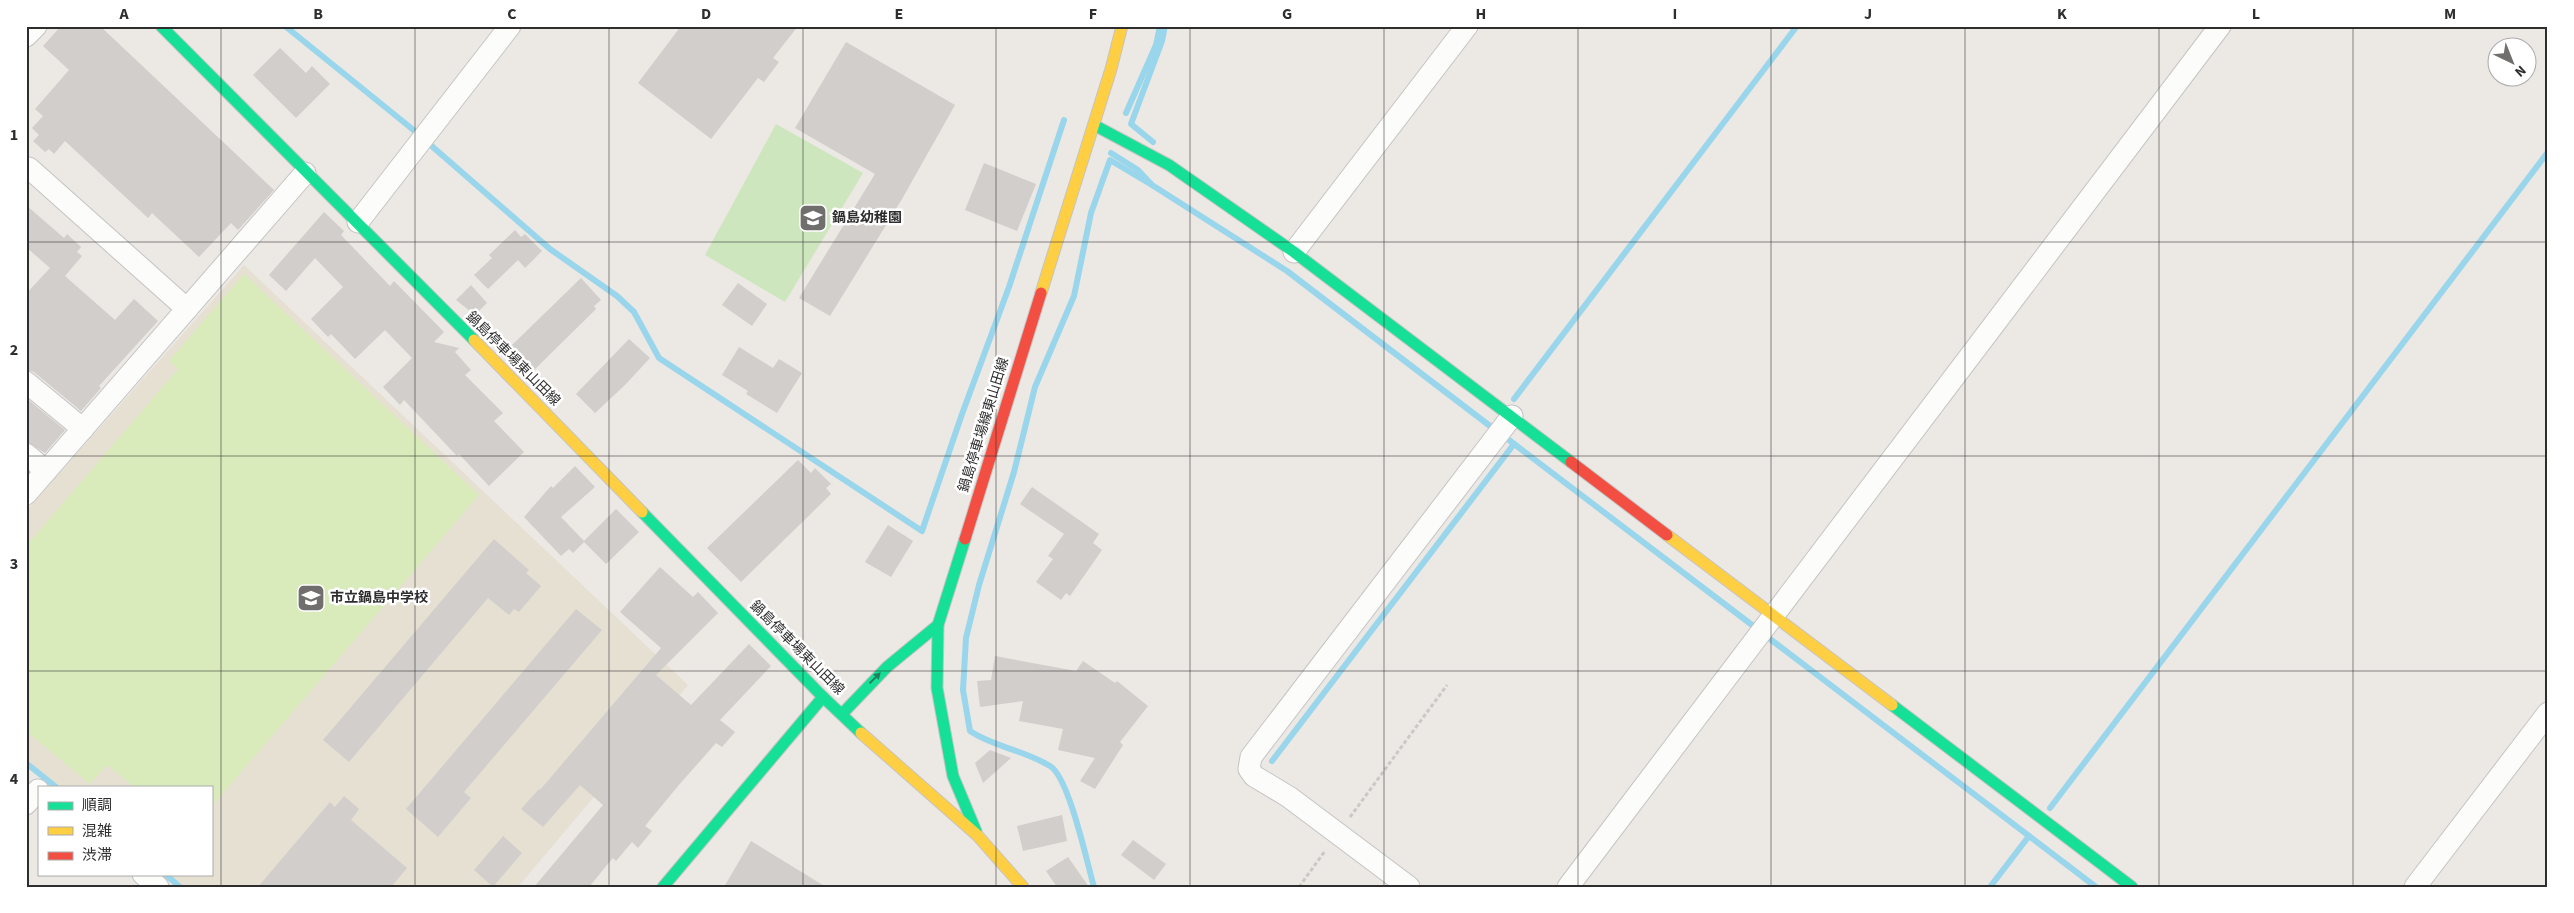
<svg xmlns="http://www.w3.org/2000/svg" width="2574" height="913" viewBox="0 0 2574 913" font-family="'Source Sans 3','Noto Sans JP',sans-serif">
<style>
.education{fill:#e6e0d3}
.green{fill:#cee6be}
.pitch{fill:#d9eabb}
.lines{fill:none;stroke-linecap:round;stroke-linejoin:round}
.stream{stroke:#99d6ec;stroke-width:6}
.building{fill:#d1cecb}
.street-casing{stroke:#c5c4c5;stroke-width:23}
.fast-casing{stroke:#c5c4c5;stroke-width:13}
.slow-casing{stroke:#c5c4c5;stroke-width:13}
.jam-casing{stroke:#c5c4c5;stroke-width:13}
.path{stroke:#c9c9c8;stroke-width:3;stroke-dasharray:4 2.5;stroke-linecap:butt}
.street{stroke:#fcfcfb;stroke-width:21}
.fast{stroke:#16e098;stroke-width:11}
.slow{stroke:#ffcf43;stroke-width:11}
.jam{stroke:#f24e42;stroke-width:11}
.oneway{fill:#237e5e}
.grid{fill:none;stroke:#2e2e2e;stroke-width:1;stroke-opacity:0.55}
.labels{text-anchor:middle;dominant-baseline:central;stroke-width:5;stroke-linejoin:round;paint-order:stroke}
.poi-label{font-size:14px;font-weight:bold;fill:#2e2e2e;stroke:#fff;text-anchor:start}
.street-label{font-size:14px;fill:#2e2e2e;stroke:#fff}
.neatline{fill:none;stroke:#2e2e2e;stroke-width:2}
.grid-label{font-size:16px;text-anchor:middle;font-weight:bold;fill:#2e2e2e}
</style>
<rect width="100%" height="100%" fill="#ece8e4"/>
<polygon class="education" points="244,265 688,685 518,887 184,887 169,874 211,874 211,787 60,787 26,760 26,511"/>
<polygon class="green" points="776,124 863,173 785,302 705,255"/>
<polygon class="pitch" points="244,274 479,495 211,807 211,787 134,787 107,765 90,784 26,731 26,546 178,369 169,361"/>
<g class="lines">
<g class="stream">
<polyline points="285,26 411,128 550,249 617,296 634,312 659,358 922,531 962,414 1009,287 1064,120"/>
<polyline points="1126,113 1156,45 1160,26"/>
<polyline points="1153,142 1131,124 1162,41 1165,26"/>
<polyline points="1111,153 1138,170 1152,185 1287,271 1490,426"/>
<polyline points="1514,399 1797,26"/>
<polyline points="1509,440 1752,625"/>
<polyline points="1770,639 2096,887"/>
<polyline points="1272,761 1514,444"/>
<polyline points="26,763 56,787"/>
<polyline points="2050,808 2548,152"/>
<polyline points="165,874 180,887"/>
<path d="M 1094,887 C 1087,863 1069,777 1050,766 C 1024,750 994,747 970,731 L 963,690 L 966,638 L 979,585 L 1014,472 L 1035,387 L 1074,296 L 1091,213 L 1110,160 L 1152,185"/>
<polyline points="1990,887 2029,836"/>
</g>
</g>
<g class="building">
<polygon points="61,26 100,26 274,190 238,230 231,223 199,257 152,213 148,218 65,141 54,154 49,149 45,152 33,141 39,135 32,128 43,116 35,109 69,70 43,46"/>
<polygon points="681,26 798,26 773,58 779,62 764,82 758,78 711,139 638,83"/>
<polygon points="846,42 955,105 902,199 830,316 799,298 875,174 795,128"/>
<polygon points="280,48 306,73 312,66 330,84 296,118 253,75"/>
<polygon points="984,163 1036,184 1017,231 965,210"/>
<polygon points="26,205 64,238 67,234 81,247 77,252 82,256 65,276 115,320 134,299 158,321 99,386 101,388 81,411 34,372 26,370 26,294 50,268 26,247"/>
<polygon points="324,212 344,231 341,235 390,286 394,281 444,332 434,342 459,348 455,352 471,370 465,375 503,413 494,421 524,452 489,486 459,454 457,456 404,400 400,405 383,387 412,358 385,330 355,359 331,334 328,337 311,319 343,287 315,258 286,291 269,275"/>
<polygon points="515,230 521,237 525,234 542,251 525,268 518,260 488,289 474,275 492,258 489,255"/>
<polygon points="581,278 601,300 594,306 596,309 533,371 510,347"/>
<polygon points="738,283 767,304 752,326 722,305"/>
<polygon points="471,285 487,303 475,315 456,300"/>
<polygon points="629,339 650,358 625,385 595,413 576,394"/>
<polygon points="739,347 773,368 779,359 802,373 777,413 746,394 748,391 722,375"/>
<polygon points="26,398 65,430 45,453 26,441"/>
<polygon points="798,460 811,473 815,468 831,484 826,488 831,494 741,582 707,548"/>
<polygon points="575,466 595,487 561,517 584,541 616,509 639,532 606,564 584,542 573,553 569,549 561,556 524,517 551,486 553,488"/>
<polygon points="1032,487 1099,534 1093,543 1102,550 1070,596 1066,593 1061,600 1036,582 1053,559 1048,556 1064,534 1020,504"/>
<polygon points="888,525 913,541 891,577 865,562"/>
<polygon points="494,539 529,570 526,573 541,586 519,612 514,609 509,615 488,598 349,762 323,740"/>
<polygon points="660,567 693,597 698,592 718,613 656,675 691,705 749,644 771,666 720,720 735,732 722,747 716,743 678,786 645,826 652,831 638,848 632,842 616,861 613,858 607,865 589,887 534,887 603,805 580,785 543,827 521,809 539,789 540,790 661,648 620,612"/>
<polygon points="576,609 602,630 464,792 471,798 438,837 406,809"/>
<polygon points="995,656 1076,671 1083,661 1115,683 1117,681 1148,706 1120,742 1123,745 1095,789 1080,781 1095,758 1058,750 1063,729 1019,721 1023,701 980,707 977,681 991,680"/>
<polygon points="990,750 1011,758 983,783 975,763"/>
<polygon points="344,796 359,809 351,820 407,868 391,887 258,887 330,802 335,807"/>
<polygon points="1062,815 1067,841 1023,851 1017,826"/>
<polygon points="503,836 522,853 493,887 474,870"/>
<polygon points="1133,840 1166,864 1154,880 1121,855"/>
<polygon points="751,841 826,887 724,887"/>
<polygon points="1068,857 1089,887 1057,887 1046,871"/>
</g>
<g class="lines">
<defs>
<g id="street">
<polyline points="26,36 36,26"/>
<polyline points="26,171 29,168 187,309"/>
<polyline points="358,222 510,26"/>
<polyline points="1294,252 1467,26"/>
<polyline points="26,382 83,429"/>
<polyline points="26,454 46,471"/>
<polyline points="26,494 305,173"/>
<polyline points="26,804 38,790"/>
<polyline points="143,874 158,887"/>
<polyline points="1409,887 1289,797 1254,776 1249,769 1251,757 1512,416"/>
<polyline points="1568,887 2220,26"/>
<polyline points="2415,887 2548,713"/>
</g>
<g id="fast">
<polyline points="161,26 474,340"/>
<polyline points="1094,125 1169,165 1294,252 1571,462"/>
<polyline points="642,512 823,697 861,733"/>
<polyline points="965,539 938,625 937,688 953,776 976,831"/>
<polyline points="1892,705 2132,887"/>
<polyline points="842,714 887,667 938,625"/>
<polyline points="663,887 823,697"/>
</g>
<g id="slow">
<polyline points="1041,293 1111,69 1122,26"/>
<polyline points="474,340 642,512"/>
<polyline points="1667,535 1892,705"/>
<polyline points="861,733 977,835 1023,887"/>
</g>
<g id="jam">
<polyline points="1571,462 1667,535"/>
<polyline points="965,539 1041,293"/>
</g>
</defs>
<use href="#street" class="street-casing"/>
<use href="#fast" class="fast-casing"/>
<use href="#slow" class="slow-casing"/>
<use href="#jam" class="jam-casing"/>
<g class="path">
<polyline points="1350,817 1447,685"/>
<polyline points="1299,887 1325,851"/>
</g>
<use href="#street" class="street"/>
<use href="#fast" class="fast"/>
<use href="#slow" class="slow"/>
<use href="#jam" class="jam"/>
</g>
<defs><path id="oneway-solid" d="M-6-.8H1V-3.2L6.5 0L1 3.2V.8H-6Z" transform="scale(1.25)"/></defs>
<use class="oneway" href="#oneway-solid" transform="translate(875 678) rotate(-44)"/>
<path class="grid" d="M 221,26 L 221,887M 415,26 L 415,887M 609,26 L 609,887M 803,26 L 803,887M 996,26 L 996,887M 1190,26 L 1190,887M 1384,26 L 1384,887M 1578,26 L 1578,887M 1771,26 L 1771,887M 1965,26 L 1965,887M 2159,26 L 2159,887M 2353,26 L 2353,887M 26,242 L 2548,242M 26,456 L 2548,456M 26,671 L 2548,671"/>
<defs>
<symbol id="school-square" viewBox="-11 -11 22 22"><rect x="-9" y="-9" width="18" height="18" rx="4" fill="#706f6e" stroke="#fff"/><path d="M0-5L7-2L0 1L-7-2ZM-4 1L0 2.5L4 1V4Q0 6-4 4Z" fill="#fff"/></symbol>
</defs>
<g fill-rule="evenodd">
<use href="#school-square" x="797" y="202" width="32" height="32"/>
<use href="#school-square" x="295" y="582" width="32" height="32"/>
</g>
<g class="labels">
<g class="poi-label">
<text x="832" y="218">鍋島幼稚園</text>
<text x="330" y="598">市立鍋島中学校</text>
</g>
<g class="street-label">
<text transform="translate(513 359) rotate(45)">鍋島停車場東山田線</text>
<text transform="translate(984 425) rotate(-73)">鍋島停車場線東山田線</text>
<text transform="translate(797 648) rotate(45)">鍋島停車場東山田線</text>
</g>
</g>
<rect width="2574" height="913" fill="none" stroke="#ffffff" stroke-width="55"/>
<rect x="38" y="786" width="175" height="90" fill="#ffffff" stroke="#ababab"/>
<rect x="48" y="802" width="25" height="8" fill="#16e098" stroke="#ababab"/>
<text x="82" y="810" font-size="15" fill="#2e2e2e">順調</text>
<rect x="48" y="827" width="25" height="8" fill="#ffcf43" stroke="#ababab"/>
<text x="82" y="836" font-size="15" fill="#2e2e2e">混雑</text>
<rect x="48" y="852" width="25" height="8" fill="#f24e42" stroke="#ababab"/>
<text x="82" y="860" font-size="15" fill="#2e2e2e">渋滞</text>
<g transform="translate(2512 62) rotate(137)"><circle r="24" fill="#ffffff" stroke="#ababab"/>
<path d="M0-4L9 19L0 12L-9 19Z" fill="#706f6e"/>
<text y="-8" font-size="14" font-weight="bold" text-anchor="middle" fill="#2e2e2e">N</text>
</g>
<rect x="28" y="28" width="2518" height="858" class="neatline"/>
<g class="grid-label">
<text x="124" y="19">A</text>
<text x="318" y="19">B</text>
<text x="512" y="19">C</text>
<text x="706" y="19">D</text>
<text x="899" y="19">E</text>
<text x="1093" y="19">F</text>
<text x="1287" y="19">G</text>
<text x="1481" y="19">H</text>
<text x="1675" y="19">I</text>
<text x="1868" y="19">J</text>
<text x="2062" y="19">K</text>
<text x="2256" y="19">L</text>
<text x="2450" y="19">M</text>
<text x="14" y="140">1</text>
<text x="14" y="355">2</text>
<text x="14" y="569">3</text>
<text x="14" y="784">4</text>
</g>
</svg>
